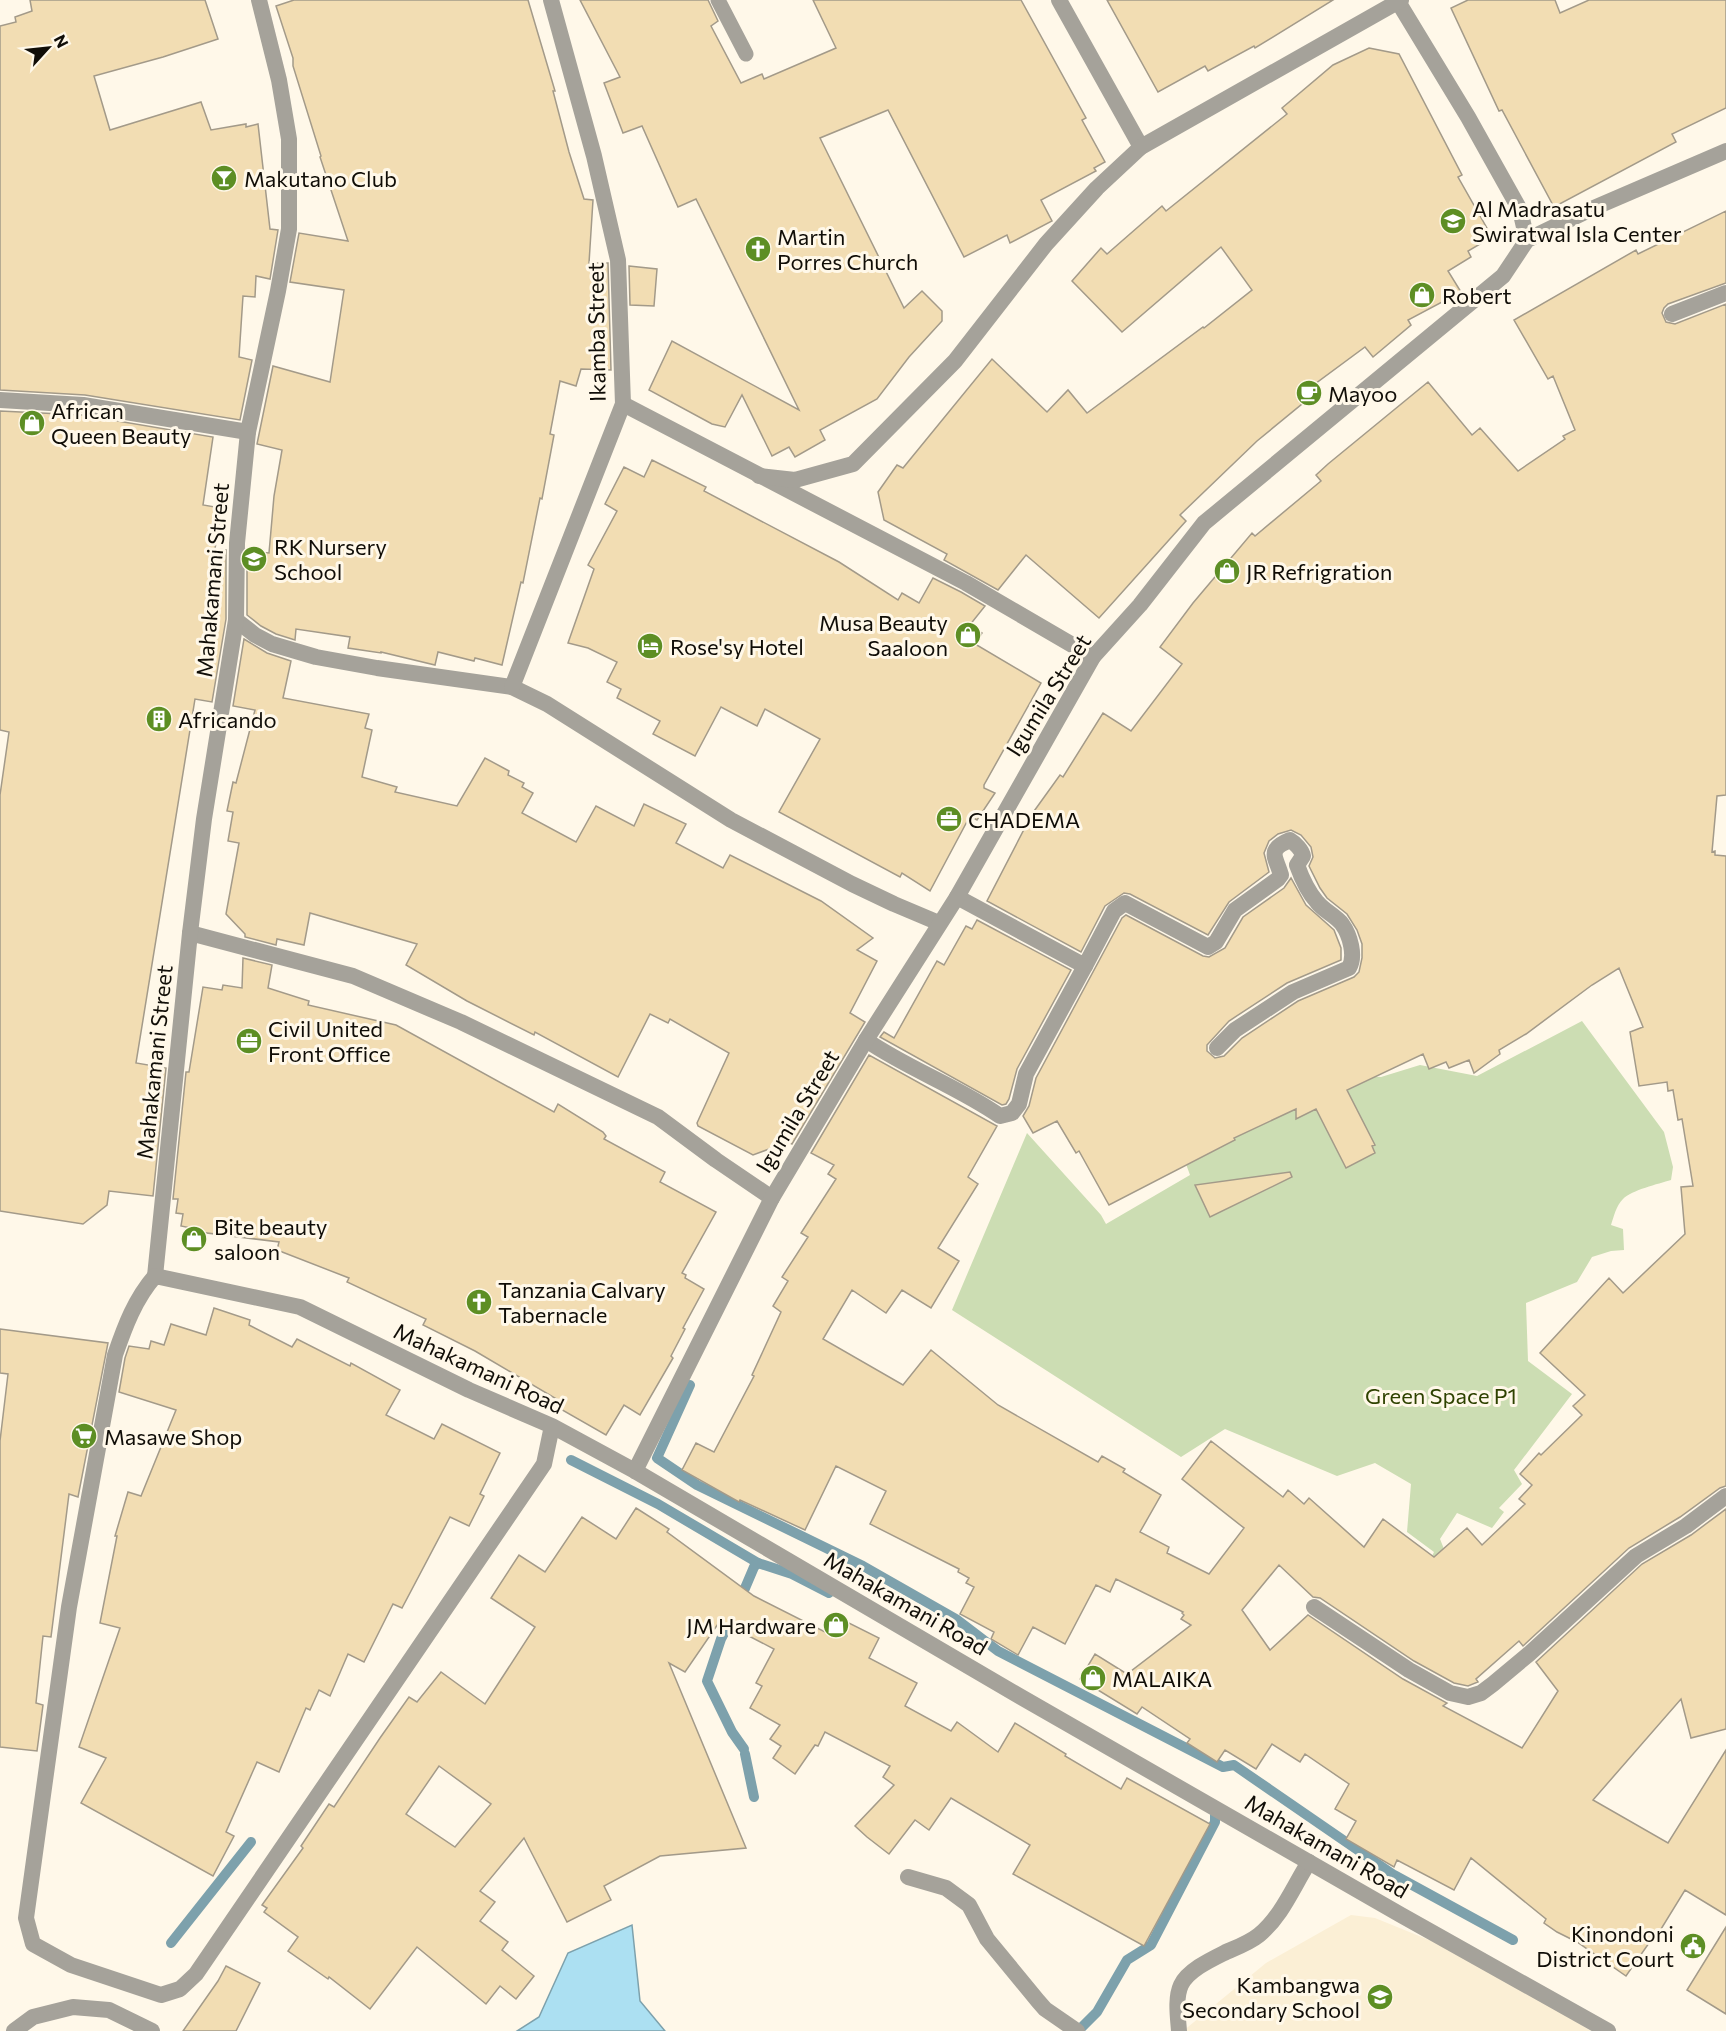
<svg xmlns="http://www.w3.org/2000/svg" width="1726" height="2031" viewBox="0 0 1726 2031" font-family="Commissioner,sans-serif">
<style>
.built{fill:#fbefd5}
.green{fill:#ccddb3}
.water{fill:#ace0f2;stroke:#7da1ac;stroke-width:1.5}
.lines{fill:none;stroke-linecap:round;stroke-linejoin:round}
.stream{stroke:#7da1ac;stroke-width:10}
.building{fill:#f2ddb3;stroke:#a39a89;stroke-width:1.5;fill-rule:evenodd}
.service{stroke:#a5a29a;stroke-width:15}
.minor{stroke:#a5a29a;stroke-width:16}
.tertiary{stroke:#a5a29a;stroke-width:16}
.labels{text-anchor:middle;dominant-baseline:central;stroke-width:6;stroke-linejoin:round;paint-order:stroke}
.poi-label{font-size:22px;fill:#100d07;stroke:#fff8e9;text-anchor:start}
.street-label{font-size:22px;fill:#100d07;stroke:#fff8e9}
.park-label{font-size:22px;fill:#2e4200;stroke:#fff8e9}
</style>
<rect width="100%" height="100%" fill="#fff8e9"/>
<polygon class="built" points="1351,1915 1375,1918 1466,1955 1591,2031 1183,2031 1266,1963"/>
<path class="green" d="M 1582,1021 L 1664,1132 L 1673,1167 L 1671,1180 C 1658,1184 1632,1190 1623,1199 C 1616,1206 1614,1216 1611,1225 L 1623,1229 L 1624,1250 L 1611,1251 L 1592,1257 L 1577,1282 L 1526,1303 L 1528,1361 L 1572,1394 L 1514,1470 L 1522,1484 L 1499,1508 L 1504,1512 L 1492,1528 L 1457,1513 L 1440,1539 L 1452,1569 L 1410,1601 L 1434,1552 L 1407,1532 L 1411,1484 L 1375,1463 L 1337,1476 L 1225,1429 L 1181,1457 L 952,1310 L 1027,1133 L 1101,1215 L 1106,1224 L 1190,1175 L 1171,1123 L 1310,1073 L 1381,1077 L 1420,1065 L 1477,1076 Z"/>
<polygon class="water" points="632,1925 640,2001 665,2031 517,2031 539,2017 568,1953"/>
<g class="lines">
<g class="stream">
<polyline points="690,1385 657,1458 697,1485 863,1566 956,1619 998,1651 1223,1767 1234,1765 1394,1875 1513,1940"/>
<polyline points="571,1460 658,1504 758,1563 792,1574 829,1593"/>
<polyline points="740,1600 754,1567 758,1563"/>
<polyline points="734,1614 721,1639 707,1681 732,1732 744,1749"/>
<polyline points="745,1754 754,1797"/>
<polyline points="171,1943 251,1842"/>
<polyline points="1078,2031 1097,2012 1127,1960 1151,1945 1215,1822 1215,1809"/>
</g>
</g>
<g class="building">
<polygon points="30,0 205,0 218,39 163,57 94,76 110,130 201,102 211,130 246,124 246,127 258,124 270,229 278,230 270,279 256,276 255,297 243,296 239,357 252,360 240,420 85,395 0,390 0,26 16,22 15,17 32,11"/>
<polygon points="294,0 528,0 555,91 553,91 569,152 584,199 593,200 589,263 608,263 611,370 581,369 576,386 560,381 550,434 554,435 542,499 540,498 523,583 521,582 502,665 475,658 474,661 438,652 435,665 381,652 381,653 348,648 350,637 296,629 295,640 276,634 261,626 247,615 247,551 269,553 274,496 282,450 257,444 273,366 330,382 344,290 290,282 299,233 348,241 320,157 321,156 293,66 293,58 276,6"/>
<polygon points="580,0 708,0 718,21 711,26 741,83 762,74 764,79 836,48 813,0 1021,0 1086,118 1082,120 1105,162 1094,168 1096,171 1041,200 1052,221 1010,243 1007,235 964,257 888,110 820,138 904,308 922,291 942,311 942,321 909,357 877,399 820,430 825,440 795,457 789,447 772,456 742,395 725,427 712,424 649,390 672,341 799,410 696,199 678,207 642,126 623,133 604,83 620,77"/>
<polygon points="1107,0 1333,0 1255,48 1254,46 1208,71 1205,66 1158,92"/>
<polygon points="1468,0 1555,0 1560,13 1589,0 1726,0 1726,108 1672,134 1676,142 1554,207 1502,110 1499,111 1451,8"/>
<polygon points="1369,48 1399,54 1462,175 1458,177 1492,237 1468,251 1471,257 1448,271 1461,292 1408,320 1411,325 1373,357 1365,347 1315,384 1319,390 1257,441 1180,515 1186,521 1099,618 1026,555 998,590 944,560 947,554 884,520 878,492 897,465 903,468 992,359 1047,412 1068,390 1087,413 1203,327 1204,328 1252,290 1221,247 1122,332 1072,281 1101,248 1107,254 1162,206 1166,211 1287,114 1282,108 1333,65"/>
<polygon points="1726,211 1726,283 1668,304 1664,308 1662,313 1666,322 1675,324 1726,304 1726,795 1717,796 1712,852 1715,851 1715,855 1726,856 1726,1486 1720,1488 1680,1517 1629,1548 1523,1646 1519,1641 1476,1679 1478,1682 1468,1686 1454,1683 1414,1661 1320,1598 1313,1597 1279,1565 1242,1610 1270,1650 1308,1615 1403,1679 1447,1703 1443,1706 1522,1748 1558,1691 1536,1662 1642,1564 1691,1535 1726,1509 1726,1729 1691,1738 1681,1699 1593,1800 1668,1843 1726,1750 1726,1915 1685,1890 1658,1934 1656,1933 1626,1976 1577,1942 1557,1932 1544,1923 1546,1919 1471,1858 1454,1890 1397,1860 1394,1867 1346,1839 1356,1821 1335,1809 1349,1784 1305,1754 1300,1762 1272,1744 1256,1769 1225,1750 1217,1762 1187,1743 1190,1739 1142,1707 1137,1714 1080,1679 1095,1654 1127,1674 1191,1625 1181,1619 1184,1615 1182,1613 1183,1612 1116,1579 1110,1592 1096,1585 1065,1644 1033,1627 1018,1655 991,1639 994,1632 960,1614 974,1587 966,1583 969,1578 958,1572 959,1569 870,1524 886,1491 836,1466 805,1530 740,1500 739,1502 682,1470 696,1443 714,1452 754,1376 752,1375 781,1312 773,1306 788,1281 782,1277 808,1237 801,1233 836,1179 828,1174 834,1165 811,1153 869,1055 997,1126 968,1177 978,1184 938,1248 959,1261 931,1308 902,1290 886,1313 852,1290 823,1339 903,1385 931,1350 998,1405 1098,1462 1102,1456 1125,1469 1123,1472 1161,1495 1140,1532 1169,1547 1167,1553 1209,1574 1244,1528 1182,1479 1211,1441 1283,1497 1288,1490 1304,1504 1309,1498 1364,1547 1383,1519 1434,1557 1467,1528 1482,1545 1525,1504 1519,1499 1532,1485 1520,1474 1539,1453 1541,1455 1582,1415 1573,1406 1585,1395 1540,1353 1609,1278 1623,1293 1685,1234 1681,1187 1693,1186 1682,1119 1678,1120 1673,1090 1668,1091 1667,1082 1639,1086 1630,1032 1643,1027 1619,968 1592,985 1526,1034 1499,1050 1500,1054 1474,1073 1469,1060 1449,1068 1446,1062 1429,1069 1423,1054 1347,1090 1375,1145 1372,1146 1375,1153 1346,1168 1316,1109 1296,1119 1296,1109 1234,1138 1235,1140 1109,1205 1079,1151 1076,1153 1057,1121 1033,1133 1023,1116 1029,1106 1036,1078 1122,918 1126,915 1203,956 1209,957 1225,948 1243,917 1284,888 1291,878 1306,905 1334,930 1341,948 1341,960 1287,983 1229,1021 1207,1045 1207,1051 1215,1058 1224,1056 1242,1038 1298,1001 1354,977 1359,972 1362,958 1362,944 1357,930 1347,914 1327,898 1320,888 1309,866 1313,857 1311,847 1301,835 1291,830 1278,834 1269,841 1264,853 1269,872 1229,902 1208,935 1130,894 1124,893 1105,906 1081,952 987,901 1032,814 1060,775 1063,777 1103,713 1131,731 1182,664 1160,647 1193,603 1252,533 1255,536 1321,481 1316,475 1328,464 1428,382 1472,435 1480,428 1518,471 1565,439 1563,436 1575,430 1553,376 1548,379 1514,320 1636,250 1638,254"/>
<polygon points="629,266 657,269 654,306 630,305"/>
<polygon points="0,411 82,415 213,437 203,505 221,508 215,549 226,550 226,619 212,702 195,699 136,1063 166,1068 153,1196 109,1191 107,1205 83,1224 0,1211 0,795 9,732 0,730"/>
<polygon points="652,460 706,487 704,491 839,562 898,600 902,593 919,603 933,578 961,592 985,606 969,626 982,633 975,644 1041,683 984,785 984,788 995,793 977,820 970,816 930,891 902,873 900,877 779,812 820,739 765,709 757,726 721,707 695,756 653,734 660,721 617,698 621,689 607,682 617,662 588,648 568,643 594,569 588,565 617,511 605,504 624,467 644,477"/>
<polygon points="244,639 267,653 291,661 283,698 369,714 365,728 372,730 362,777 397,787 395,792 457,806 485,758 509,771 508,775 524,783 522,787 533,793 522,813 576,842 596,806 634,826 644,804 686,824 676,843 723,868 730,855 821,901 873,938 857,950 877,961 850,1013 865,1022 792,1144 788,1142 753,1155 698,1126 697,1123 729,1053 670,1019 668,1023 650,1014 618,1077 535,1032 534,1035 467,1001 406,965 417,944 310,913 304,945 277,939 276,945 245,937 245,934 226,914 239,843 228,841 233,812 227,811 233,782 236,783 255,710 233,706"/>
<polygon points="977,920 1071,970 1017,1069 1009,1099 1006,1104 1002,1105 880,1037 884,1032 894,1038 937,961 944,965 966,926 972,929"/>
<polygon points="243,958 272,965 268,988 309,1001 308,1005 396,1025 554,1112 558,1104 603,1132 606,1136 604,1139 665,1172 660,1182 716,1212 682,1273 686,1275 685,1278 704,1289 683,1328 685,1329 671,1356 673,1358 640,1415 624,1405 606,1435 557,1407 560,1401 475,1351 423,1325 426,1319 347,1282 349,1278 277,1250 279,1242 191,1231 191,1228 181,1226 183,1214 176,1213 178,1199 173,1199 186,1072 189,1072 203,987 222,990 223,985 242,988"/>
<polygon points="1290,1172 1292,1177 1210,1217 1195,1185"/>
<polygon points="214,1308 250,1320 249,1325 292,1347 297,1339 350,1366 351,1363 400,1390 386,1415 434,1439 442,1424 500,1453 480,1494 484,1496 469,1526 450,1517 402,1608 393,1604 364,1662 348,1654 330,1696 319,1690 310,1710 306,1708 279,1772 257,1762 226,1832 234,1836 213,1876 81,1803 106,1758 79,1747 120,1628 100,1623 117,1536 115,1536 128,1492 141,1496 176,1410 119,1392 125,1358 129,1346 149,1349 151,1341 164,1345 171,1324 206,1335"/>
<polygon points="0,1329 108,1343 78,1497 69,1494 51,1637 43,1636 36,1703 43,1705 37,1751 0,1747 0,1441 8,1374 0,1373"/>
<path d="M 636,1508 L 669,1529 L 667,1532 L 754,1596 L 827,1633 L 835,1616 L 879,1638 L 869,1658 L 917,1683 L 905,1706 L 951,1731 L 957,1722 L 998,1752 L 1015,1723 L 1066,1754 L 1065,1756 L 1121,1789 L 1127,1778 L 1210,1824 L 1144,1946 L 1013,1874 L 1030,1845 L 951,1798 L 929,1830 L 915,1820 L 889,1854 L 867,1837 L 855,1826 L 894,1785 L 883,1777 L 890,1766 L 825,1732 L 818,1746 L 815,1745 L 795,1774 L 773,1758 L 781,1746 L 770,1739 L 780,1725 L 750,1708 L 762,1686 L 756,1683 L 774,1649 L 720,1621 L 685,1672 L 669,1663 L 746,1848 L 660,1856 L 604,1886 L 611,1900 L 567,1922 L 524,1838 L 480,1891 L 495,1902 L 480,1921 L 508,1942 L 502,1950 L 534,1976 L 516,1999 L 500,1986 L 486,2004 L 417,1947 L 370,2009 L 329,1977 L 328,1979 L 288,1951 L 298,1937 L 264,1912 L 267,1908 L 262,1905 L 303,1848 L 301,1846 L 329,1804 L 334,1807 L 380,1738 L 409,1697 L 417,1702 L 441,1672 L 485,1704 L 535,1627 L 491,1598 L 519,1555 L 545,1572 L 582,1517 L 616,1539 ZM 439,1766 L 491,1804 L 455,1847 L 406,1814 Z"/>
<polygon points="1726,1927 1726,2014 1687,1990"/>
<polygon points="226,1966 260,1983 236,2031 183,2031 218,1981"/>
</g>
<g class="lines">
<polyline class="service" points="718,0 746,54"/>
<g class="minor">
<polyline points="1059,0 1141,147"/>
<polyline points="1397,0 1468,117 1520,210 1527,240"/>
<polyline points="1672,314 1726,293"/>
<polyline points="0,400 83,405 248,432"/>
<polyline points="623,404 966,583 1093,657"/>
<polyline points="759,476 795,480 853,464 955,361 1046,244 1097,188 1141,147 1401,0"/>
<polyline points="236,620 255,635 272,644 316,657 377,668 512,687 547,704 731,820 852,884 894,904 939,923"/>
<polyline points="512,687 623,404 618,260 594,156 551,0"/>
<path d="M 957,897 L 1085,966 L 1114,911 L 1125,903 L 1208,947 L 1216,942 L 1235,910 L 1278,879 L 1281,875 C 1276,857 1266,850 1290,840 C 1295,843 1302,850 1303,856 L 1297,865 C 1302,879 1308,892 1317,902 C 1324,911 1336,916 1342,924 C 1350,935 1356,956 1349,968 L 1293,992 L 1235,1030 L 1217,1048"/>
<polyline points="190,933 353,976 461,1022 658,1117 716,1160 772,1198"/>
<path d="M 866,1040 C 908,1069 957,1086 1000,1116 L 1012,1113 L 1019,1104 L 1026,1074 L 1085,966"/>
<polyline points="155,1276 190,933 204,819 236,620 237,543 248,432 278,291 289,229 289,139 279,80 259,0"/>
<polyline points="635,1471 772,1198 866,1040 957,897 1093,657 1140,605 1204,523 1503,276 1527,240 1589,210 1726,151"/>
<polyline points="1314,1607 1409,1670 1450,1693 1468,1697 1481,1693 1493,1684 1529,1654 1636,1556 1686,1526 1726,1496"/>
<polyline points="908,1877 946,1888 969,1905 987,1939 1038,2001 1045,2009 1077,2031"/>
<polyline points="14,2031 33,2017 73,2007 109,2010 152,2031"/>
<path d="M 1179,2031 C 1178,2017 1175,1998 1181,1985 C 1188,1970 1212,1959 1226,1952 C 1238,1947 1249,1943 1259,1935 C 1282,1916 1293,1887 1309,1862"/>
</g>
<path class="tertiary" d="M 552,1426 L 544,1464 L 196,1974 L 180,1989 L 161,1995 L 71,1965 L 33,1944 L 26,1918 L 69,1607 L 115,1355 C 125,1326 135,1299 155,1276 L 300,1307 L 469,1390 L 552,1426 L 635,1471 L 1021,1697 L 1401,1915 L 1608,2031"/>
</g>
<defs>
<symbol id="bar-disc" viewBox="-11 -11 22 22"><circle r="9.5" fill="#5d8e24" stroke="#fff8e9"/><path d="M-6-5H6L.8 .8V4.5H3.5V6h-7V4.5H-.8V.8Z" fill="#fff"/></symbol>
<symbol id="school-disc" viewBox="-11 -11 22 22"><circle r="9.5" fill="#5d8e24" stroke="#fff8e9"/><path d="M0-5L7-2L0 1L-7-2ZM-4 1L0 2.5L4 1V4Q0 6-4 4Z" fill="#fff"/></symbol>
<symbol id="church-disc" viewBox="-11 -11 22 22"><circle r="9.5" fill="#5d8e24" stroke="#fff8e9"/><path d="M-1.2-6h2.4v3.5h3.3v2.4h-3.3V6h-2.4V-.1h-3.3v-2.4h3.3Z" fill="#fff"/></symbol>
<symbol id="shop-disc" viewBox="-11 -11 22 22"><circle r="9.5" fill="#5d8e24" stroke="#fff8e9"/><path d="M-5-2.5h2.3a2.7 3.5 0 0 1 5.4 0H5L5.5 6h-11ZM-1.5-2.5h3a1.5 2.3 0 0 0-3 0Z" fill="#fff"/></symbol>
<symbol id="cafe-disc" viewBox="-11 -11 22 22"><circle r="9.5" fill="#5d8e24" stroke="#fff8e9"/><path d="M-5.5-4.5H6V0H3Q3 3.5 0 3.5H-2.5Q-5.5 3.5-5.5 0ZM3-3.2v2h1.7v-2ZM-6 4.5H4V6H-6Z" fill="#fff"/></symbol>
<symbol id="hotel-disc" viewBox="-11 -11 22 22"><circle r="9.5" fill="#5d8e24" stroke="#fff8e9"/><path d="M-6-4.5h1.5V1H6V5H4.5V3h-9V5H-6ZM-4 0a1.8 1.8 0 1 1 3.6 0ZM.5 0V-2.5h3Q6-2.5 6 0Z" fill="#fff"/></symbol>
<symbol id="building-disc" viewBox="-11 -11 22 22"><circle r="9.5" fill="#5d8e24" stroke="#fff8e9"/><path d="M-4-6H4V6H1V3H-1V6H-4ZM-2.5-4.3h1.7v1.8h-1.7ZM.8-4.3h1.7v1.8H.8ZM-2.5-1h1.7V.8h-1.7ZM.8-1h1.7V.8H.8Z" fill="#fff"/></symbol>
<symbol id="office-disc" viewBox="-11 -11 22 22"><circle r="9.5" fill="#5d8e24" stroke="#fff8e9"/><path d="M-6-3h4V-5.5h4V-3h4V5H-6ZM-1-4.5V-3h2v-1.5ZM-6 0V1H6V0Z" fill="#fff"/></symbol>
<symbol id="supermarket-disc" viewBox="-11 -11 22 22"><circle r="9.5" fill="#5d8e24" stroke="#fff8e9"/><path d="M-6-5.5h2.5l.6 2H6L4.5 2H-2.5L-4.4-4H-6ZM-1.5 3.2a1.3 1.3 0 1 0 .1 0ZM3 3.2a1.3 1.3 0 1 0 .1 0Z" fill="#fff"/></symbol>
<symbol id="civic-disc" viewBox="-11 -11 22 22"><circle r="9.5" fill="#5d8e24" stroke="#fff8e9"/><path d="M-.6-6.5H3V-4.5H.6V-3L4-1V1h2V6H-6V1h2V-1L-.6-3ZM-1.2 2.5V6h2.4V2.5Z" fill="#fff"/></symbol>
</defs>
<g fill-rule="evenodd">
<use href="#bar-disc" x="209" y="163" width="30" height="30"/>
<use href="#school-disc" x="1438" y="206" width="30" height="30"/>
<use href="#church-disc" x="743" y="234" width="30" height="30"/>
<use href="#shop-disc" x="1407" y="280" width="30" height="30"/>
<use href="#cafe-disc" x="1294" y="378" width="30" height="30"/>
<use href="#shop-disc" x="17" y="408" width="30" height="30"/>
<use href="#school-disc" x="239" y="544" width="30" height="30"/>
<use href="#shop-disc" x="1212" y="556" width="30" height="30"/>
<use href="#shop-disc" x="953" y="620" width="30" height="30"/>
<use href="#hotel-disc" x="635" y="631" width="30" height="30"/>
<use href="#building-disc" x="144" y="704" width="30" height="30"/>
<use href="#office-disc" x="934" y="804" width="30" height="30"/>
<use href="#office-disc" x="234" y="1026" width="30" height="30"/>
<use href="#shop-disc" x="179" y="1224" width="30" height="30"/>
<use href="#church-disc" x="464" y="1287" width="30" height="30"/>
<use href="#supermarket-disc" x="69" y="1421" width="30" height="30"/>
<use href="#shop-disc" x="821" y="1610" width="30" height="30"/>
<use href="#shop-disc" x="1078" y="1663" width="30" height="30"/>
<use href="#civic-disc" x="1678" y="1931" width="30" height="30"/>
<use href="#school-disc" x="1365" y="1982" width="30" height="30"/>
</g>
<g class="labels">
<g class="poi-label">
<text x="244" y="178">Makutano Club</text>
<text x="1472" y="208">Al Madrasatu<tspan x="1472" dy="25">Swiratwal Isla Center</tspan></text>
<text x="777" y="236">Martin<tspan x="777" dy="25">Porres Church</tspan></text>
<text x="1442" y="295">Robert</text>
<text x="1328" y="393">Mayoo</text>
<text x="51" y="410">African<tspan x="51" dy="25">Queen Beauty</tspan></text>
<text x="274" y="546">RK Nursery<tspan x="274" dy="25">School</tspan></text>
<text x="1246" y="571">JR Refrigration</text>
<text x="948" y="622" text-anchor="end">Musa Beauty<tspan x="948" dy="25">Saaloon</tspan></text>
<text x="670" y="646">Rose'sy Hotel</text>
<text x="178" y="719">Africando</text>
<text x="968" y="819">CHADEMA</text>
<text x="268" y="1028">Civil United<tspan x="268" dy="25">Front Office</tspan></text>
<text x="214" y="1226">Bite beauty<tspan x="214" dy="25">saloon</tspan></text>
<text x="498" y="1289">Tanzania Calvary<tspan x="498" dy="25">Tabernacle</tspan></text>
<text x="104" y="1436">Masawe Shop</text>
<text x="816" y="1625" text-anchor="end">JM Hardware</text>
<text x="1112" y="1678">MALAIKA</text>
<text x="1674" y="1933" text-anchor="end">Kinondoni<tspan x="1674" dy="25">District Court</tspan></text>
<text x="1360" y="1984" text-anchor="end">Kambangwa<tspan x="1360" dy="25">Secondary School</tspan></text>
</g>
<g class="street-label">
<text transform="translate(596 332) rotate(-91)">Ikamba Street</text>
<text transform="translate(212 580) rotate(-85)">Mahakamani Street</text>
<text transform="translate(1048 695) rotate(-58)">Igumila Street</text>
<text transform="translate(154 1062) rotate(-84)">Mahakamani Street</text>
<text transform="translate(797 1111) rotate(-59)">Igumila Street</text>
<text transform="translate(479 1368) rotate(25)">Mahakamani Road</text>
<text transform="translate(906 1603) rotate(30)">Mahakamani Road</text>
<text transform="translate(1327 1846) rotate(30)">Mahakamani Road</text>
</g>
<g class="park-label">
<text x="1441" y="1395">Green Space P1</text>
</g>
</g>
<g transform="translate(48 48) rotate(63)" stroke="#fff8e9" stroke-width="4.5" paint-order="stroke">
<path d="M0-4.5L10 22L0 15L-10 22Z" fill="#100d07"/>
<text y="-9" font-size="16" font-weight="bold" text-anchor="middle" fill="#100d07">N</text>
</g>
</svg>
